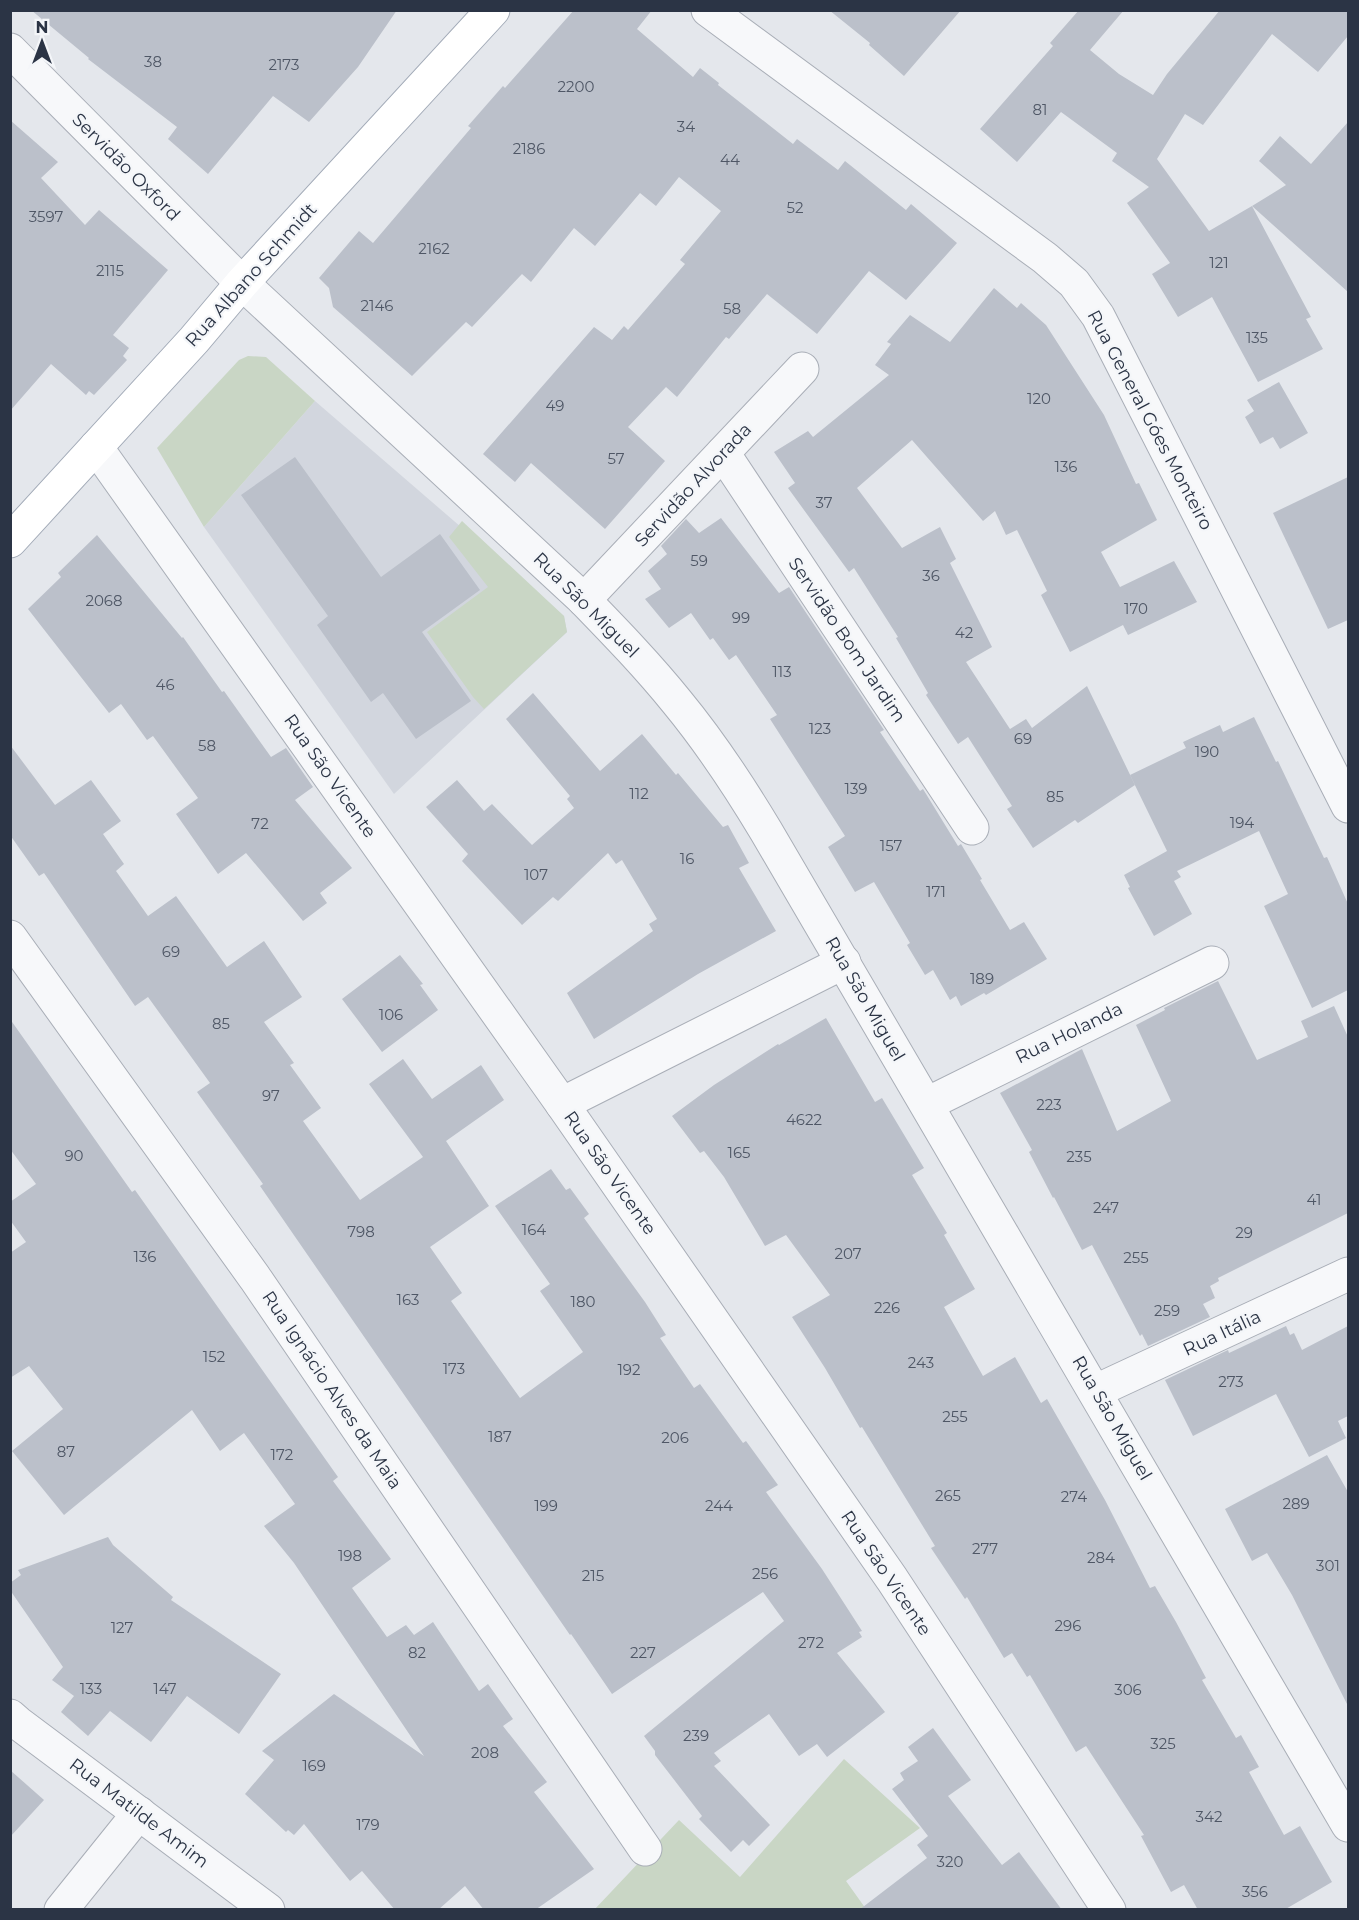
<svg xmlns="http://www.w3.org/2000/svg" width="1359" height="1920" viewBox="0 0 1359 1920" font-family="Montserrat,sans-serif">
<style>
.built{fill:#d2d6de}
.green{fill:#c9d6c5}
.building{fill:#bbc0ca}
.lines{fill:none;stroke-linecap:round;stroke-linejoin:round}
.street-casing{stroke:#a9aeb7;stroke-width:35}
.primary-casing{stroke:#a3abb8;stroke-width:35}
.street{stroke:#f7f8fa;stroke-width:33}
.primary{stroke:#fff;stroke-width:33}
.labels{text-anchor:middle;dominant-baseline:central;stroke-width:4.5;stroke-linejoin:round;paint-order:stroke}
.number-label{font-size:15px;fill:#4f5766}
.street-label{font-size:18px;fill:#2b3445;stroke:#f4f6f9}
</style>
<rect width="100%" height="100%" fill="#e4e7ec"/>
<polygon class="built" points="315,401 564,616 567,632 394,794 204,527"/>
<g class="green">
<polygon points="248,356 266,357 315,401 204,527 157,448 239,360"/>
<polygon points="462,521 564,616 567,632 484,709 473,697 427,632 488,587 449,537"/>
<polygon points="844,1759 920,1828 846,1881 866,1909 594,1910 679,1820 740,1877"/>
</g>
<g class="building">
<polygon points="31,10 397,10 358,67 309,122 273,96 208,174 168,139 177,127 88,59 89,58"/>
<polygon points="574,10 652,10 637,29 693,77 700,68 719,83 718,85 793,144 797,139 838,170 845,161 906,210 911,204 957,243 906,300 869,271 817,334 767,294 729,339 726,337 677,397 666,387 628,427 665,461 605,529 531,463 515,482 483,454 594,327 612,340 624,326 628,330 685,264 680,260 721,211 679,177 656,206 640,193 595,246 574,228 531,282 522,274 472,327 466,322 412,376 333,307 329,288 319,278 359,231 373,243 471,128 468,126 503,86 505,88"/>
<polygon points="829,10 961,10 904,76 869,45 870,43"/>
<polygon points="1079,10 1124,10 1090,50 1119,74 1153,95 1167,74 1220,10 1348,10 1348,36 1318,72 1272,34 1203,125 1185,114 1157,159 1209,231 1252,206 1311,317 1306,319 1323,349 1258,382 1212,297 1178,317 1152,274 1170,263 1127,203 1149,187 1112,161 1117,153 1061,112 1017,162 980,129 1053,46 1050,43"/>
<polygon points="10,120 58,162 41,178 85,225 99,210 168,270 113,335 129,348 123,356 127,360 94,395 89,391 86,395 51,364 10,411"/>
<polygon points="1348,122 1348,292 1252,206 1286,185 1259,161 1280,136 1311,164"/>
<polygon points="994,288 1017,308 1021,303 1046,325 1104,415 1136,484 1139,483 1157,520 1101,552 1120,587 1174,561 1197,602 1128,635 1123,625 1070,652 1041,595 1047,591 1017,530 1006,535 995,511 983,521 912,440 857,488 902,548 940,527 956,559 950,563 992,647 966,662 1010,729 1026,719 1032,728 1087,686 1108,729 1135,785 1078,823 1075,820 1033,848 1007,809 1012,806 968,737 958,744 926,695 928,693 896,638 898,637 854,568 849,572 788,488 795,483 774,452 808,431 813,437 889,375 875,365 891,344 887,342 910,315 950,342"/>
<polygon points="1279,382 1308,433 1280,449 1273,437 1260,444 1245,417 1254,411 1247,400"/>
<polygon points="295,457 381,577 440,534 480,590 422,632 471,701 416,739 383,693 371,702 317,625 328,616 241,495"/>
<polygon points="1348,477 1348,620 1328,629 1273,513"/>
<polygon points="721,518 779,593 789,587 884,730 880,732 920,791 923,789 958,846 961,844 982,879 980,880 1010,930 1024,922 1047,959 986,995 984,993 961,1006 956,996 950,1000 933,970 925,975 907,945 910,943 874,882 855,892 828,847 845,836 770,719 777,715 736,655 729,660 713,638 710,640 691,613 669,628 645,599 661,589 648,571 667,554 661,546 686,519 699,533"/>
<polygon points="97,535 182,638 183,637 222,692 224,691 271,757 286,748 313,787 295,800 352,868 320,893 327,903 303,921 246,853 218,874 176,814 198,798 153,736 147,740 121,704 109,713 28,609 61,577 58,573"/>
<polygon points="533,693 600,771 642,734 676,775 678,773 723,827 728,825 749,863 739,868 776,931 698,974 594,1039 567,993 653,931 649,924 657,919 622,860 616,864 608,853 558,901 553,897 522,925 462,861 468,854 426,807 457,780 484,811 492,804 532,845 574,808 567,799 570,796 506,719"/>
<polygon points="1254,717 1276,762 1278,761 1324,858 1327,857 1348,904 1348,990 1312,1008 1264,906 1288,894 1259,831 1177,871 1181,877 1174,881 1192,914 1154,936 1128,888 1130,887 1124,875 1167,851 1130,775 1186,748 1183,742 1220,725 1223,732"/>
<polygon points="10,745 55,805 91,780 121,821 103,834 124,864 116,871 148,916 176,896 227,967 264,941 302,997 264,1022 294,1063 290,1065 321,1108 303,1121 360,1200 423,1157 369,1084 403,1059 432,1099 481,1065 504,1100 446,1141 489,1206 430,1247 462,1293 451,1301 520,1398 583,1352 540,1291 550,1284 495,1206 551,1169 566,1190 570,1188 589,1214 584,1218 645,1302 666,1335 660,1338 694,1388 700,1384 743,1443 746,1441 778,1485 766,1492 822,1569 862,1631 859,1632 862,1637 837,1653 885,1712 827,1757 817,1744 799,1756 769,1714 714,1753 721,1761 714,1766 770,1825 749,1846 743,1840 731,1852 699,1819 702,1816 655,1755 655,1751 644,1736 784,1621 763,1592 612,1694 571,1634 570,1635 260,1186 263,1184 197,1092 210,1083 148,997 135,1006 44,873 39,876 10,835"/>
<polygon points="400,955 423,984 420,985 438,1010 382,1052 342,999"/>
<polygon points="1218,981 1257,1060 1308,1037 1301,1021 1334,1006 1348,1037 1348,1213 1218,1278 1219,1281 1210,1286 1215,1298 1203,1304 1210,1317 1148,1346 1142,1334 1140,1336 1092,1245 1082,1250 1054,1197 1053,1198 1029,1152 1032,1150 1000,1093 1082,1049 1117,1131 1171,1101 1136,1025 1165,1010 1164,1008"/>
<polygon points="826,1018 875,1102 882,1098 924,1168 912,1175 947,1233 944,1235 975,1289 944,1307 983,1376 1015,1357 1041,1403 1047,1399 1105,1500 1150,1588 1155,1586 1176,1622 1206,1678 1202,1680 1236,1738 1241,1735 1259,1767 1249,1772 1284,1835 1300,1826 1332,1882 1284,1910 1198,1910 1184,1885 1171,1892 1141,1836 1144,1835 1086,1746 1076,1752 1030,1675 1027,1677 1012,1653 1004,1658 967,1597 965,1599 931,1548 935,1546 862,1427 860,1428 825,1368 792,1317 830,1295 786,1235 765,1246 724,1177 704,1151 700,1153 672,1116 714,1085 778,1044 779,1045"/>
<polygon points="10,1019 132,1192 135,1190 338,1477 333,1481 391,1559 352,1588 387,1637 406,1625 414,1635 433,1622 479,1691 488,1684 513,1719 503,1726 547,1782 534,1792 594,1869 535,1910 484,1910 465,1886 438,1910 395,1910 362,1871 350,1881 304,1824 294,1835 288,1830 286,1832 245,1794 274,1760 262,1751 334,1694 424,1756 294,1563 264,1526 295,1504 244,1433 220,1451 192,1410 64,1515 12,1451 63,1409 29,1366 10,1378 10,1253 26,1242 10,1220 10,1202 36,1184 10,1149"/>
<polygon points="1286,1326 1290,1335 1294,1333 1302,1350 1348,1326 1348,1416 1338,1421 1346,1438 1309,1457 1276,1394 1193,1436 1165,1380 1228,1350 1229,1353"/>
<polygon points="1327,1455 1348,1492 1348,1706 1292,1595 1267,1553 1252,1561 1225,1509"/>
<polygon points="108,1537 113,1545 173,1597 171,1600 281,1674 239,1734 187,1696 151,1742 110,1711 88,1736 61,1712 74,1696 52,1680 63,1667 10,1590 10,1583 21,1575 18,1570"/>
<polygon points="933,1728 971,1780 948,1796 1002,1865 1019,1852 1062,1910 859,1910 927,1858 917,1845 928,1836 892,1789 904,1780 900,1773 918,1761 908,1747"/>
<polygon points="10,1770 44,1800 10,1837"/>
</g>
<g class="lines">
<defs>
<g id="street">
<polyline points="708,10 1045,258 1074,283 1098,316 1348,806"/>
<path d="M 10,50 L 242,283 L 584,600 C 616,633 648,666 677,702 C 710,742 739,786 766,831 L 1348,1825"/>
<polyline points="96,447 562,1104 892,1579 1109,1910"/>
<polyline points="723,453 972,828"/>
<polyline points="584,600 802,369"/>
<polyline points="10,937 255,1278 645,1849"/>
<polyline points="562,1104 844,962"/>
<polyline points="927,1104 1212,963"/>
<polyline points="1096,1391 1348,1274"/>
<polyline points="10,1716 18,1723 268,1910"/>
<polyline points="61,1910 139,1813"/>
</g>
<polyline id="primary" points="10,541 194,340 242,283 493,10"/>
</defs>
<use href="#street" class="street-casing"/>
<use href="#primary" class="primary-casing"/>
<use href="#street" class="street"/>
<use href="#primary" class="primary"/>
</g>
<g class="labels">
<g class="number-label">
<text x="153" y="61">38</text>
<text x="284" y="64">2173</text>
<text x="576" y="86">2200</text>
<text x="1040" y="109">81</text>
<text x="686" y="126">34</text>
<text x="529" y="148">2186</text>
<text x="730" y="159">44</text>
<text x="795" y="207">52</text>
<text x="46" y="216">3597</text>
<text x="434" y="248">2162</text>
<text x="1219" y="262">121</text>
<text x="110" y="270">2115</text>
<text x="377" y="305">2146</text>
<text x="732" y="308">58</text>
<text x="1257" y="337">135</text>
<text x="1039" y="398">120</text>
<text x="555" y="405">49</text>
<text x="616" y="458">57</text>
<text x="1066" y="466">136</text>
<text x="824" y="502">37</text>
<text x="699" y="560">59</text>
<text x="931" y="575">36</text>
<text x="104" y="600">2068</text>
<text x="1136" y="608">170</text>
<text x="741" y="617">99</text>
<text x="964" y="632">42</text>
<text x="782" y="671">113</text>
<text x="165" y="684">46</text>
<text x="820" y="728">123</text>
<text x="1023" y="738">69</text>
<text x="207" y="745">58</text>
<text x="1207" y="751">190</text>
<text x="856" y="788">139</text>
<text x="639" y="793">112</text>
<text x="1055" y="796">85</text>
<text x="1242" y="822">194</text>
<text x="260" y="823">72</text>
<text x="891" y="845">157</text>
<text x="687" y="858">16</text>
<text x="536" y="874">107</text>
<text x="936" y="891">171</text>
<text x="171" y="951">69</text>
<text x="982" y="978">189</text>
<text x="391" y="1014">106</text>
<text x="221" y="1023">85</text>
<text x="271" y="1095">97</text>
<text x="1049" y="1104">223</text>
<text x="804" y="1119">4622</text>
<text x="739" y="1152">165</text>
<text x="74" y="1155">90</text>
<text x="1079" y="1156">235</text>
<text x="1314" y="1199">41</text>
<text x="1106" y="1207">247</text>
<text x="534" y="1229">164</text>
<text x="361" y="1231">798</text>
<text x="1244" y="1232">29</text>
<text x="848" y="1253">207</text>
<text x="145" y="1256">136</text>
<text x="1136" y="1257">255</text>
<text x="408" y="1299">163</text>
<text x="583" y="1301">180</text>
<text x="887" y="1307">226</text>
<text x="1167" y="1310">259</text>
<text x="214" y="1356">152</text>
<text x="921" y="1362">243</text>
<text x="454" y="1368">173</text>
<text x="629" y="1369">192</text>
<text x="1231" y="1381">273</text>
<text x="955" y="1416">255</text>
<text x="500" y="1436">187</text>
<text x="675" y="1437">206</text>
<text x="66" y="1451">87</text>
<text x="282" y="1454">172</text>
<text x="948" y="1495">265</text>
<text x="1074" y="1496">274</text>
<text x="1296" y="1503">289</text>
<text x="546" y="1505">199</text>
<text x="719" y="1505">244</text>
<text x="985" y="1548">277</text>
<text x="350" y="1555">198</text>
<text x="1101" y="1557">284</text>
<text x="1328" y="1565">301</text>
<text x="765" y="1573">256</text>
<text x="593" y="1575">215</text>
<text x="1068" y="1625">296</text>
<text x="122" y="1627">127</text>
<text x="811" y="1642">272</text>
<text x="417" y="1652">82</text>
<text x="643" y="1652">227</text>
<text x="91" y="1688">133</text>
<text x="165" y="1688">147</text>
<text x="1128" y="1689">306</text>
<text x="696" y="1735">239</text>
<text x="1163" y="1743">325</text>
<text x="485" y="1752">208</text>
<text x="314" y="1765">169</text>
<text x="1209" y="1816">342</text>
<text x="368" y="1824">179</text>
<text x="950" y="1861">320</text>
<text x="1255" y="1891">356</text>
</g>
<g class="street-label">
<text transform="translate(126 167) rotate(45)">Servidão Oxford</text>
<text transform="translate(251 275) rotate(-48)">Rua Albano Schmidt</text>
<text transform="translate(1150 420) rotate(62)">Rua General Góes Monteiro</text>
<text transform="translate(693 485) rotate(-47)">Servidão Alvorada</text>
<text transform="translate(586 605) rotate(45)">Rua São Miguel</text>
<text transform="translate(847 640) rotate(56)">Servidão Bom Jardim</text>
<text transform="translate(330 776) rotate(55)">Rua São Vicente</text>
<text transform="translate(865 999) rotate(60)">Rua São Miguel</text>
<text transform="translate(1069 1033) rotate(-26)">Rua Holanda</text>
<text transform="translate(610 1173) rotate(55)">Rua São Vicente</text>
<text transform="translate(1222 1333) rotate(-25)">Rua Itália</text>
<text transform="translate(332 1390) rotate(56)">Rua Ignácio Alves da Maia</text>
<text transform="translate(1112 1418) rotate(60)">Rua São Miguel</text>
<text transform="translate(886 1573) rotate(56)">Rua São Vicente</text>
<text transform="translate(139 1813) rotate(37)">Rua Matilde Amim</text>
</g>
</g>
<rect width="1359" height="1920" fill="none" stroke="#2b3445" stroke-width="24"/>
<g transform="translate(42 42)" stroke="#f4f6f9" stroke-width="4.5" paint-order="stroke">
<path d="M0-4.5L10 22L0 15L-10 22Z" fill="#2b3445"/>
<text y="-9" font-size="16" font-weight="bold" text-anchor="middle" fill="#2b3445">N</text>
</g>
</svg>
